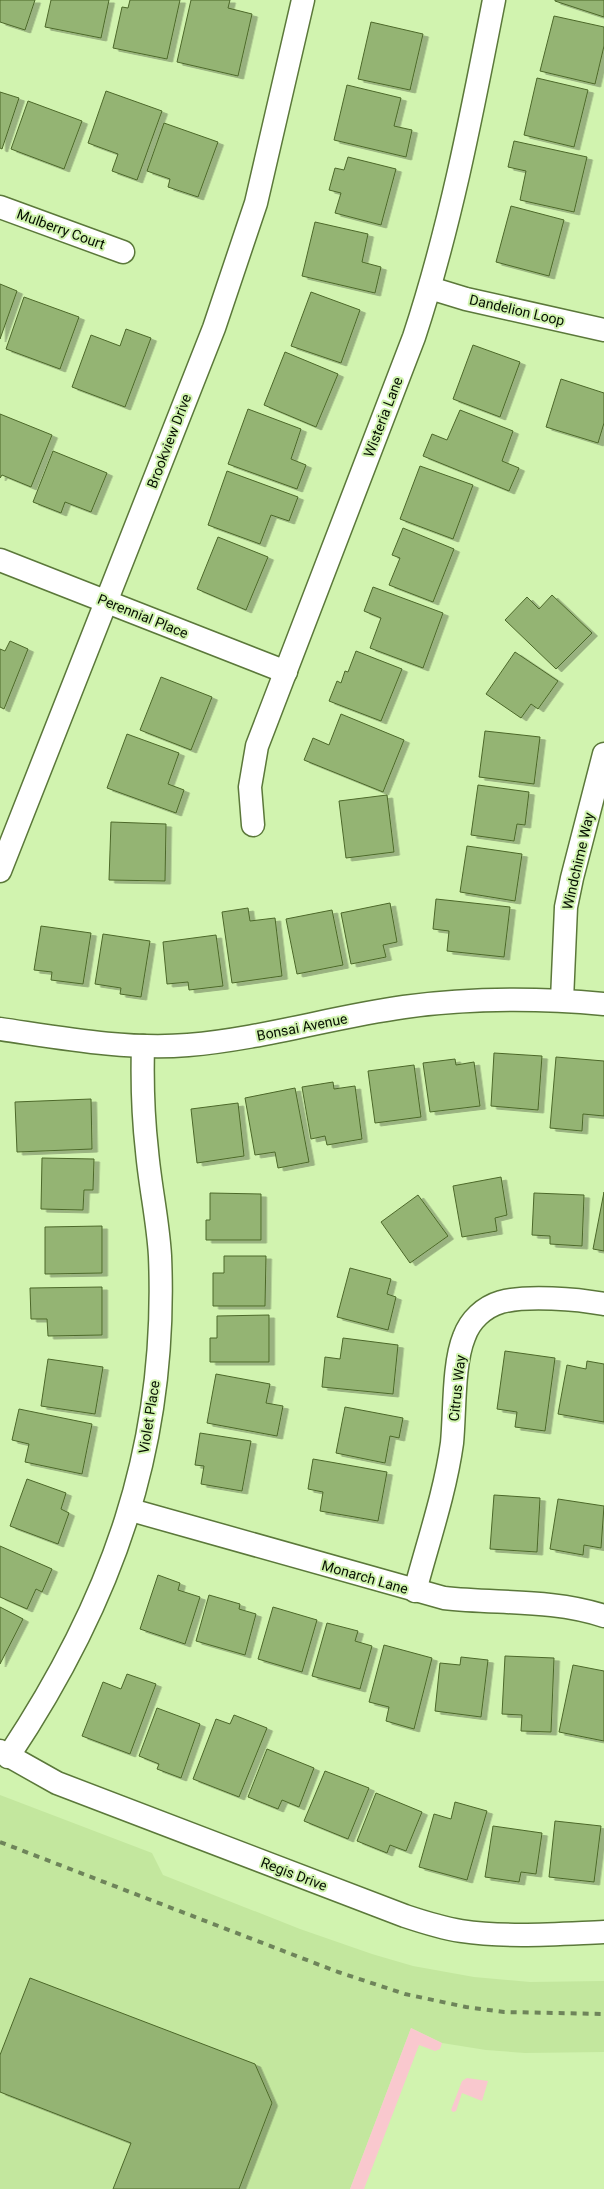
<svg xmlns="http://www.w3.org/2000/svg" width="604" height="2189" viewBox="0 0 604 2189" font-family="Roboto,sans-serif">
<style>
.built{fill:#c3e79e}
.green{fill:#f9c8ce}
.building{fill:#94b473;stroke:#4c6829;filter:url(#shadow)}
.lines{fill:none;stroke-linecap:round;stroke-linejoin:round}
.minor-casing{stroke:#5b783a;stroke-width:25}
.minor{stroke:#fff;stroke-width:22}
.rail{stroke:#6e845a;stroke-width:4;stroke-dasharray:6 6;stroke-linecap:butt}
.labels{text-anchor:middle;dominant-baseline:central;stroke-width:4;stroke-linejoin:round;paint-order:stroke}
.street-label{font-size:14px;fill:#050f00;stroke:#d1f3af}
</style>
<defs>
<filter id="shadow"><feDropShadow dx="5.5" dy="3" stdDeviation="0" flood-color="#0004"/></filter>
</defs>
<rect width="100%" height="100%" fill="#d1f3af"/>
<polygon class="built" points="0,1795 152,1853 163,1875 300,1929 372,1954 413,1966 474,1977 530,1982 604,1981 604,2052 525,2053 486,2050 442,2043 411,2028 350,2189 0,2189"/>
<g class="green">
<polygon points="411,2028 442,2043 440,2049 435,2051 419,2045 364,2189 350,2189"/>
<polygon points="467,2078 488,2081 482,2101 462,2093 456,2111 453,2112 451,2110 462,2081"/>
</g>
<g class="building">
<polygon points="0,0 35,0 25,30 0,22"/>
<polygon points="51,0 109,0 101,38 45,27"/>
<polygon points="130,0 180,0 167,59 113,48 122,7 128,8"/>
<polygon points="191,0 230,0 228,8 252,14 238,76 177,62"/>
<polygon points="604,0 604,17 555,1 555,0"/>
<polygon points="554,16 604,27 604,46 595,84 540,71"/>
<polygon points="371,22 423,34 410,90 358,79"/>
<polygon points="537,78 588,90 574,147 524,135"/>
<polygon points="347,85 401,98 394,126 412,130 406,157 334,140"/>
<polygon points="106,91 162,111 137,180 112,171 118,154 88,143"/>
<polygon points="0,92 19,98 2,149 0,148"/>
<polygon points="28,101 82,121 64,169 11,149"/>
<polygon points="164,123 218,142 198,197 168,187 170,179 147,171"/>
<polygon points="514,141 587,157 574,212 520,200 526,171 508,167"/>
<polygon points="348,157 396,169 381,225 335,213 341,193 329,190 335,168 344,170"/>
<polygon points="511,206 564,220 549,276 496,262"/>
<polygon points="315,222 368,234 362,262 381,267 375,293 302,276"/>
<polygon points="0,284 17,291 0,339"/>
<polygon points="311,292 360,310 341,363 291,346"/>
<polygon points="24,297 79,317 60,369 6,349"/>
<polygon points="126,329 151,338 125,407 72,387 91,335 120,346"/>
<polygon points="473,345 520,362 500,417 453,399"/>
<polygon points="285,352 338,374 316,427 264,405"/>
<polygon points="561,379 604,393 604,423 598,443 546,427"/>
<polygon points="248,409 301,429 291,459 306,465 297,489 228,464"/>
<polygon points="460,410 513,431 502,461 519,468 509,491 423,456 432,434 447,440"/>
<polygon points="0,414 52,435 31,487 2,475 0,478"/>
<polygon points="53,451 107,473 91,512 65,502 61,513 33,502"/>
<polygon points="420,466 473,485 453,539 400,519"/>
<polygon points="227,471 298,497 289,521 271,515 260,544 208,525"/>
<polygon points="403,528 454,549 433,602 389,585 400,558 392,555"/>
<polygon points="218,537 268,557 246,610 197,589"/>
<polygon points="373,587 443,613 423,668 370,648 381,618 364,611"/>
<polygon points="552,595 592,633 556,669 505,620 527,597 539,609"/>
<polygon points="10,641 28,649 4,709 0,707 0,649 5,651"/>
<polygon points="356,651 402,669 381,721 329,701 337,681 341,683 345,671 348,672"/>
<polygon points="515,652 558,681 538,709 531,704 521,718 486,694"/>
<polygon points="161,677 212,697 191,750 140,730"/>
<polygon points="341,714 404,740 383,792 304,760 313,738 329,745"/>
<polygon points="485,731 540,737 534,784 479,777"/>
<polygon points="127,734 179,753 168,784 184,790 176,813 107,788"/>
<polygon points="478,785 529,792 525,825 517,824 514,841 471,835"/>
<polygon points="387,795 394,852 346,858 339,801"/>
<polygon points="111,822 166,824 165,881 109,880"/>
<polygon points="467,846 522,854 515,901 460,892"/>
<polygon points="436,899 510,907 504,957 447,951 449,931 433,929"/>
<polygon points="390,903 397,942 383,945 386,957 351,964 341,913"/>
<polygon points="248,908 250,921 275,918 282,976 232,983 222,912"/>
<polygon points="332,910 343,965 297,974 286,919"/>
<polygon points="41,926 91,933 83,984 51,980 52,972 34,970"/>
<polygon points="103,934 150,941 141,997 120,994 121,988 95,984"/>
<polygon points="216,935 223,986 189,990 188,982 167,984 163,942"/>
<polygon points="494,1053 542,1056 538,1110 491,1106"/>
<polygon points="556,1057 604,1061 604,1116 583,1114 582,1131 550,1128"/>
<polygon points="455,1059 456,1065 474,1062 480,1106 430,1112 423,1063"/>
<polygon points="414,1065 421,1117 375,1123 368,1071"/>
<polygon points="333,1082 334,1089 355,1086 362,1139 327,1145 325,1136 311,1139 302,1087"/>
<polygon points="295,1088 309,1162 278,1168 275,1152 255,1155 245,1098"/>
<polygon points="91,1099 92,1149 17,1152 15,1102"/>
<polygon points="238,1103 244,1156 197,1163 191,1109"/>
<polygon points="42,1158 94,1159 93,1190 84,1190 83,1210 41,1209"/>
<polygon points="501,1177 507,1215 495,1218 497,1231 462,1237 453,1186"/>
<polygon points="604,1192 604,1251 593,1249"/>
<polygon points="210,1193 261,1194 261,1240 206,1240 206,1220 210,1220"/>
<polygon points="534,1193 584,1195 582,1246 550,1244 550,1236 532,1235"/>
<polygon points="418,1195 448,1236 410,1263 381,1222"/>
<polygon points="102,1226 102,1273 45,1274 45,1227"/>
<polygon points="224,1256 266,1256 265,1306 213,1306 213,1273 224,1273"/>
<polygon points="350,1268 391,1279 387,1294 396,1297 388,1330 337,1317"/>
<polygon points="102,1287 102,1335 48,1336 47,1319 31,1319 30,1288"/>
<polygon points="269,1315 269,1362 210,1362 210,1338 217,1338 217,1316"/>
<polygon points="343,1338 398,1345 393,1394 322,1387 325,1357 340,1359"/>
<polygon points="505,1351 555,1358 545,1431 515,1427 517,1412 497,1409"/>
<polygon points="48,1359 103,1367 95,1414 41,1406"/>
<polygon points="587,1361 604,1364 604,1422 558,1414 567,1365 586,1369"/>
<polygon points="216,1374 270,1384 266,1403 283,1406 277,1436 207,1423"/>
<polygon points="345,1407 403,1418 399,1438 390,1436 385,1463 336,1453"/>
<polygon points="19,1409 92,1424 82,1474 25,1462 29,1444 12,1440"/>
<polygon points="200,1433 251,1441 242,1491 201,1484 204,1466 195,1465"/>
<polygon points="313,1459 387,1472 378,1521 320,1511 323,1492 308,1489"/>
<polygon points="27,1479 66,1493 61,1509 69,1513 58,1544 10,1526"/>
<polygon points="494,1495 540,1498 537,1552 490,1549"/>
<polygon points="558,1499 604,1506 601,1548 584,1545 583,1555 550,1549"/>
<polygon points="0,1546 52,1569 42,1592 36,1589 27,1609 0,1597"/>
<polygon points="158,1575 180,1583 178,1590 200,1597 185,1644 140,1629"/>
<polygon points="209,1595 240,1604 239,1609 256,1614 245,1655 196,1641"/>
<polygon points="0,1607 23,1619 0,1664"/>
<polygon points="273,1607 317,1620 302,1672 258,1659"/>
<polygon points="327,1623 358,1631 355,1641 372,1646 360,1689 312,1676"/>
<polygon points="384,1645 432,1658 414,1729 386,1721 389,1707 369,1702"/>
<polygon points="505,1656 554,1658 551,1732 521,1731 522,1715 502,1714"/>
<polygon points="461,1657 488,1660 481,1717 435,1711 440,1663 460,1665"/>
<polygon points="573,1665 604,1671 604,1741 559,1732"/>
<polygon points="127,1674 156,1684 130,1754 82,1736 103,1682 121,1689"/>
<polygon points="157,1708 200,1724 181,1778 157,1769 159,1764 139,1756"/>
<polygon points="234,1715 267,1728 239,1797 193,1779 216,1719 230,1724"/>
<polygon points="267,1749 314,1768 299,1807 282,1800 278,1809 248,1797"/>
<polygon points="325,1771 369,1788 348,1839 304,1821"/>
<polygon points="376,1793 422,1812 406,1851 390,1845 387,1853 357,1841"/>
<polygon points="455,1802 487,1811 467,1880 419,1867 434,1814 451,1819"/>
<polygon points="555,1821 601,1826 594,1882 549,1877"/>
<polygon points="493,1826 542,1833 536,1874 521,1872 519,1882 485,1877"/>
<polygon points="30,1978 255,2064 272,2103 239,2189 113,2189 131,2143 0,2092 0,2055"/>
</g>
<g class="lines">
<defs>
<g id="minor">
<polyline points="0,207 123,252"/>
<polyline points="430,288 466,299 604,330"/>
<polyline points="0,560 286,672"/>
<path d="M 253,825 L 250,787 L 257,746 L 414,337 C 450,228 472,113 494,0"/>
<polyline points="0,871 214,328 256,203 303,0"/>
<polyline points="562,1000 566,907 572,878 604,754"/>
<path d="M 0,1029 C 62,1038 126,1050 188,1045 C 261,1039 332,1017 404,1007 C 470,998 537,998 604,1004"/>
<path d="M 131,1510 L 444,1598 C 497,1604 553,1599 604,1616"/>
<path d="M 415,1591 C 428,1542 445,1493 452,1443 C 455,1412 453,1364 464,1337 C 470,1320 484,1307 501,1302 C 527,1295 577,1299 604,1304"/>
<path d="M 0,1751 L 57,1783 L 405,1916 C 423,1922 442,1928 461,1931 C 508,1938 557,1934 604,1932"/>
<path d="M 8,1757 C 112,1601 168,1447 160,1256 C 158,1221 150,1186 147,1151 C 143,1116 142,1081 143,1046"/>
</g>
</defs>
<use href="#minor" class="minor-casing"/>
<use href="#minor" class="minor"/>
<polyline class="rail" points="0,1842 338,1972 405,1994 466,2007 504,2012 604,2014"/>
</g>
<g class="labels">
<g class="street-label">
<text transform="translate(61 229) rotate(20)">Mulberry Court</text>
<text transform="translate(517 310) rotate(13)">Dandelion Loop</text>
<text transform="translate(383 417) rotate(-69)">Wisteria Lane</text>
<text transform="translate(169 441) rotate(-69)">Brookview Drive</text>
<text transform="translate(143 616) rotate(22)">Perennial Place</text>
<text transform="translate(578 861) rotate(-77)">Windchime Way</text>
<text transform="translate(302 1027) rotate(-11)">Bonsai Avenue</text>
<text transform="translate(457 1388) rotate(-84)">Citrus Way</text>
<text transform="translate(149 1417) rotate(-81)">Violet Place</text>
<text transform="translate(365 1577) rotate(16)">Monarch Lane</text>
<text transform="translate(294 1874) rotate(21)">Regis Drive</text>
</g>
</g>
</svg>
